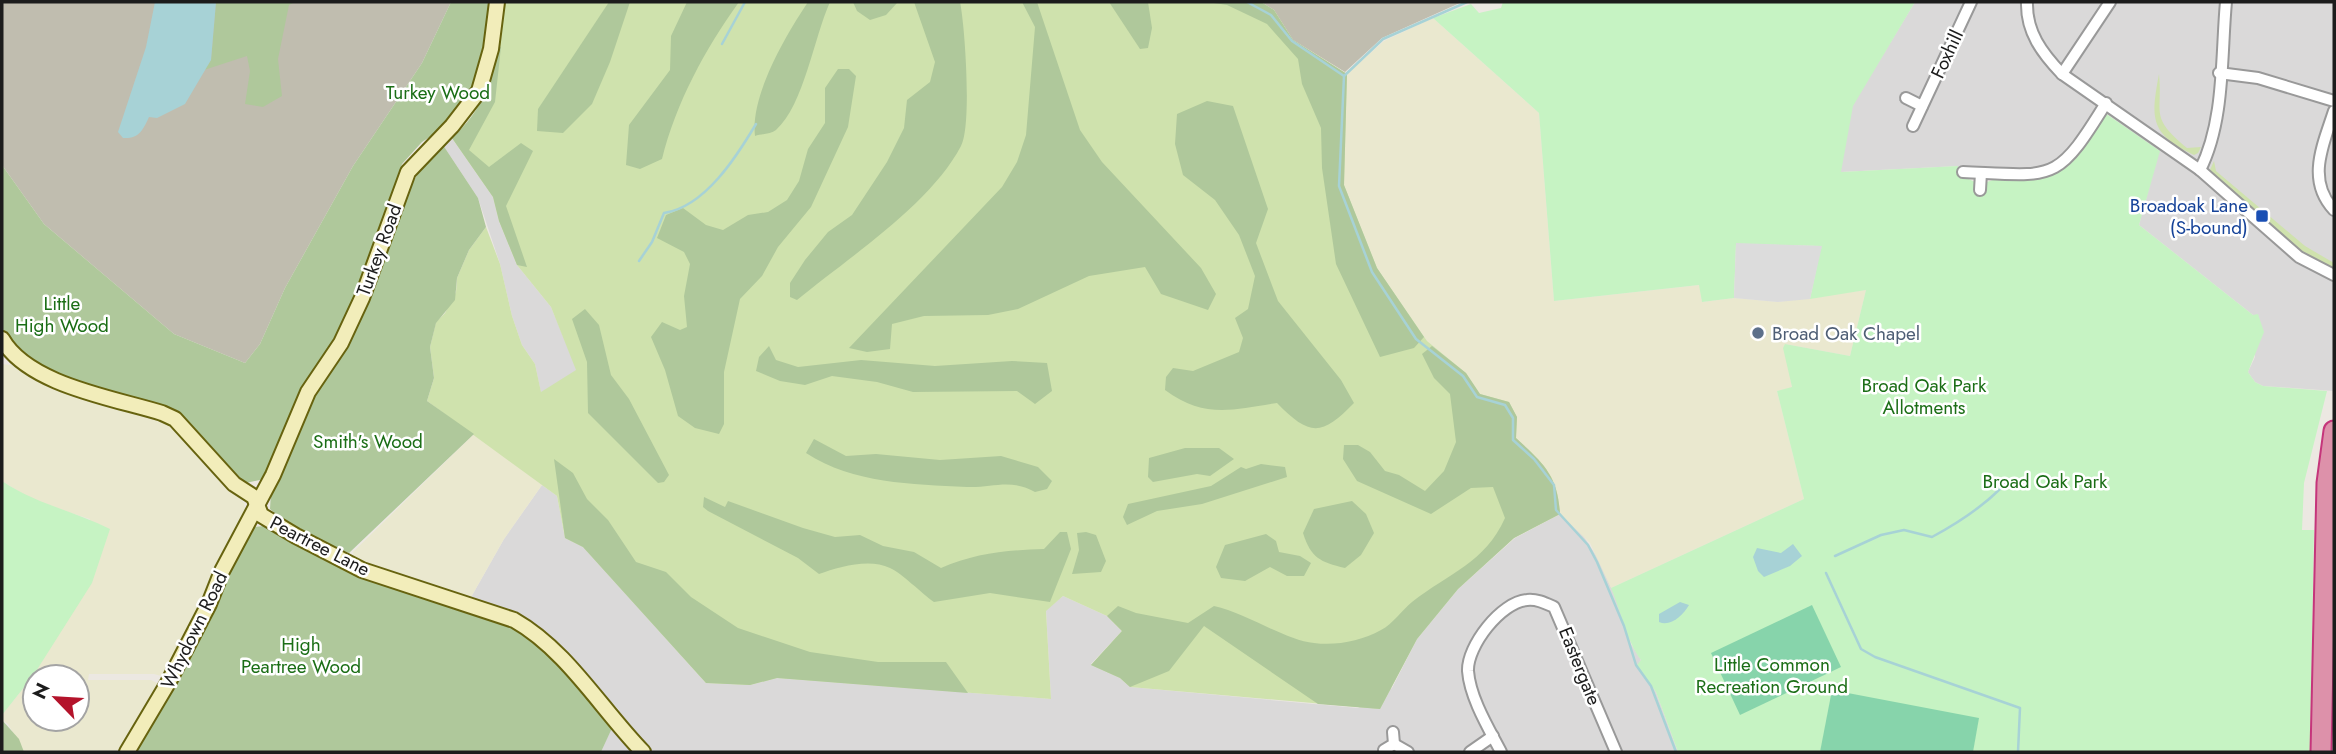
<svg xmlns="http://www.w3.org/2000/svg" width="2336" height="754" viewBox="0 0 2336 754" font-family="Jost,sans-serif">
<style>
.residential{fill:#dad9d9}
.construction{fill:#c0bdaf}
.farmland{fill:#eae8cf;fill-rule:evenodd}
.grass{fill:#cfe2ad}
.forest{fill:#afc89b}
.park{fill:#c6f3c3}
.pitch{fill:#87d4ab}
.parking{fill:#dcdcdc}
.water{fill:#a7d2d6}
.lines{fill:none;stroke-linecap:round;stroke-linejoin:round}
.stream{stroke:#a7d2d6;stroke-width:2.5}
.street-casing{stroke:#999;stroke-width:14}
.secondary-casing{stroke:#67630f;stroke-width:18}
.highway-casing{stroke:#c5357b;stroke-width:23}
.street{stroke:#fff;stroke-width:10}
.secondary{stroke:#f2edba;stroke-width:14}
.highway{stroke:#dd91aa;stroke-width:19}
.transit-dot{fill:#1a4fb4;stroke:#fff;stroke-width:2.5}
.service-dot{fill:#5c6f8a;stroke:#fff;stroke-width:2.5}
.labels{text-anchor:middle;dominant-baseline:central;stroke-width:5;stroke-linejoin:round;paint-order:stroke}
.street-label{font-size:19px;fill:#1c1c1c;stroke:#fff}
.park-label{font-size:19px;fill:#1b6e16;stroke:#fff}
.transit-label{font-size:19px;fill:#164399;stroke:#fff;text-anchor:end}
.service-label{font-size:19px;fill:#4e5e75;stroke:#fff;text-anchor:start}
</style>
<rect width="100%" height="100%" fill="#ece8e2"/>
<g class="residential">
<polygon points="1915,2 2334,2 2334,391 2263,386 2255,382 2248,372 2255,357 2253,315 2139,225 2159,151 2098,108 2063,159 2031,171 1958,166 1840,172 1852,106"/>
<polygon points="452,138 493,197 499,221 517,265 551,307 577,370 541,393 535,364 522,345 512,316 500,264 478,198 443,145"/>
<polygon points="542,485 557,496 565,538 583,546 706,683 750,685 777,678 1051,699 1046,610 1063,596 1107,616 1122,631 1091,664 1120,678 1130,687 1358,708 1392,688 1417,639 1458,589 1515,538 1560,514 1581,532 1599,560 1625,619 1631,644 1641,660 1638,665 1656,692 1678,752 601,752 619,710 565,652 528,618 470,599 504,539"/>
</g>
<g class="construction">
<polygon points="2,2 451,2 422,63 353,166 285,288 260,344 245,363 174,334 44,224 2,165"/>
<polygon points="1261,2 1462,2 1382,38 1345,72 1293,40 1274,10"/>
</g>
<g class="farmland">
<polygon points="1433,18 1539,113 1554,301 1700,285 1702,302 1734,298 1778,302 1866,290 1850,356 1785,344 1792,388 1777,391 1804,499 1611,588 1590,543 1560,514 1559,501 1536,457 1516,438 1517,417 1509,403 1480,394 1466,373 1427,341 1377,268 1344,185 1347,74 1384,41"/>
<path d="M 2,364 L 11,365 L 46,383 L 172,424 L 244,503 L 246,514 L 222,555 L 205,602 L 165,677 L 154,674 L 89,674 L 88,680 L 151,680 L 161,685 L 119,752 L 24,752 L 8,724 L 2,720 L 2,715 L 33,676 L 53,643 L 90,519 L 36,502 L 2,481 ZM 35,677 L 77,677 L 77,719 L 35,719 Z"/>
<polygon points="474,434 542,485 504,539 470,599 379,570 354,558 353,552"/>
</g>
<g class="grass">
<path d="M 503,2 L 1261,2 L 1274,10 L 1293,40 L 1347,74 L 1344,185 L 1377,268 L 1427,341 L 1466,373 L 1480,394 L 1509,402 L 1517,417 L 1516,438 C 1543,463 1558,475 1560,514 L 1514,538 L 1458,589 L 1417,639 L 1380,709 L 1130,687 L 1120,678 L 1091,665 L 1122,631 L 1107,616 L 1063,596 L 1046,611 L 1051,699 L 777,678 L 750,685 L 706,683 L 583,547 L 565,538 L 557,496 L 427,401 L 434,378 L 430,347 L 436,322 L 445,313 L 456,292 L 457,278 L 469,250 L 486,227 L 500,264 L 512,316 L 522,345 L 535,364 L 541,392 L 576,370 L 551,307 L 517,265 L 499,221 L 493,197 L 452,138 C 496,98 494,58 503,2 Z"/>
<path d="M 2159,74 C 2163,115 2149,116 2187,148 L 2201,147 L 2198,153 L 2194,155 C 2149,134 2151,117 2159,74 Z"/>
<polygon points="2214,161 2216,171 2305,246 2334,263 2334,269 2302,254 2213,174 2210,170"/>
</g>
<g class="forest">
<polygon points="216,2 295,2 289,5 278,59 282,96 263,107 245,104 250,71 247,56 204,70 211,60"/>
<polygon points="451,2 493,2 474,88 443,128 422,142 402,164 366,275 333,345 288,425 264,479 241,484 165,407 62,377 17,352 2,329 2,165 44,224 174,334 245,363 260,344 285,288 353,166 422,63"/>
<polygon points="609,2 630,2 610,62 592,104 563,133 537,131 538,109"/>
<path d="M 687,2 L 739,2 C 705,49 676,103 662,159 L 640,169 L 626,165 L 629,125 L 670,70 L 671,36 Z"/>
<path d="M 808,2 L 830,2 C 814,37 804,105 776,130 C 771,134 761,134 755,136 C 750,96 786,35 808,2 Z"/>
<polygon points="853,2 898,2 886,15 870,20 857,11"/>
<path d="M 914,2 L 960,2 C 965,26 972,126 961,146 C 930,205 848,258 797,300 L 790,297 L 790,283 L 805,260 L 828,232 L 852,215 L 887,162 L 904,128 L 907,100 L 930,82 L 935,62 Z"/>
<polygon points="1022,2 1037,2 1080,130 1102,162 1201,268 1216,294 1208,310 1161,294 1145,267 1089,276 1018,309 988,315 924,316 892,324 890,349 867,352 849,348 1002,187 1017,162 1026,135 1035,27"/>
<polygon points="1109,2 1148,2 1152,28 1148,48 1140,49"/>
<polygon points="1207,2 1261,2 1274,10 1293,40 1347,74 1344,185 1377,268 1424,337 1414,348 1380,357 1336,264 1322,168 1321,128 1302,84 1298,59 1267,24 1227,5"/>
<path d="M 496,44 L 501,47 L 495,102 L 469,150 L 489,167 L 521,143 L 533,151 L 506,206 L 527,267 L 517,265 L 499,221 L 493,197 L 452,138 C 485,108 489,86 496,44 Z"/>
<polygon points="838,69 849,69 856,76 848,127 811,207 778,247 762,276 740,299 724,372 724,424 719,434 695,428 678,416 665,370 651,337 662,322 680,330 687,327 684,296 690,264 684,252 657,238 666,215 683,208 706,225 723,230 748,215 768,212 787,200 799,181 808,149 825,123 825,88"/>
<path d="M 1207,101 L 1233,106 L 1268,209 L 1256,243 L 1278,301 L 1341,380 L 1354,403 C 1322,436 1310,437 1277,403 C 1232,410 1204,419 1165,390 L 1166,377 L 1173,368 L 1193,371 L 1239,352 L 1243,338 L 1235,318 L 1248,309 L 1255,276 L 1239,235 L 1215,200 L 1183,175 L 1175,144 L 1177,114 Z"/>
<polygon points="443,145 478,198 486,227 469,250 457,278 455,300 436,323 430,347 434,378 427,401 474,434 349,553 292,528 270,509 271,492 406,195 426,159"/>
<polygon points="585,309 599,325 611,375 629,399 669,475 664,482 658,483 588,413 587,362 572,319"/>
<polygon points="769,346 776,360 798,367 861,360 935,366 1012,361 1047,363 1052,391 1035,404 1017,391 913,392 877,382 832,376 805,385 780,381 756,371 759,357"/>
<path d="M 1432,346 L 1466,373 L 1480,394 L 1509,402 L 1517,417 L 1516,438 C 1543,463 1558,475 1560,514 L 1514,538 L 1458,589 L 1417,639 L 1380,709 L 1318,704 L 1204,626 L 1169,671 L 1130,687 L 1120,678 L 1091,665 L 1122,631 L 1107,616 L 1118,606 L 1136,613 L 1188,623 L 1214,606 C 1246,613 1285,640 1314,643 C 1336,646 1361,641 1381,630 C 1393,624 1402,610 1412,602 C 1449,573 1485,563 1505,518 L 1493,487 L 1471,488 L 1431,514 L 1357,481 L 1343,459 L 1344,445 L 1358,445 L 1370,452 L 1385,471 L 1399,475 L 1425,491 L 1444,471 L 1456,442 L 1450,394 L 1434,378 L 1422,354 Z"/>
<path d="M 814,439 L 846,456 L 876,454 L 940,460 L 1001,456 L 1038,467 L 1052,481 L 1047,489 L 1035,492 C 1010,478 993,488 967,487 C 911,484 854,484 806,453 Z"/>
<polygon points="1185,448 1219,448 1234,459 1210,476 1197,474 1153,482 1148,477 1149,458"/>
<polygon points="554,459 573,473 587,499 608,520 636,562 666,572 691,597 738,628 810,652 878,662 946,662 968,693 777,678 750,685 706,683 583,547 565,538"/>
<polygon points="1261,464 1285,467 1287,477 1202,504 1157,511 1127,525 1123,517 1128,504 1211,486 1241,467 1246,469"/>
<path d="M 704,497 L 725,507 L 728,501 L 803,528 L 835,537 L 860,535 L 883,546 L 914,552 L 941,568 C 975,553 1008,550 1044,549 L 1060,532 L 1067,532 L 1071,549 L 1050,602 L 990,593 L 934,602 C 921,593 903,574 890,568 C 869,558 839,567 819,574 L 798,558 L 708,511 L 703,507 Z"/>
<path d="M 1352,501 L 1366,514 L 1374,533 L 1361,555 L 1345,568 C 1320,562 1311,558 1303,533 L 1314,509 Z"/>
<path d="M 264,526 L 290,542 L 507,623 C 549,651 581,689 612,728 L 601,752 L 134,752 C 185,683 210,601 253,527 Z"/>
<polygon points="1086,532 1096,535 1106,561 1101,572 1072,574 1079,550 1077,533"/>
<polygon points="1266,534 1276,541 1279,552 1300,556 1311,563 1304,576 1287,576 1270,567 1245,581 1221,578 1216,567 1225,545"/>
<polygon points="2,720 19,739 24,752 2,752"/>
</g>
<g class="park">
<path d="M 1503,2 L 1915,2 L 1853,106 L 1841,172 L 1958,166 L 1962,176 L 1975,182 L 1975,190 L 1984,192 L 1987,182 C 2000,176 2015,179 2030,179 C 2069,181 2087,142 2105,113 L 2160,151 L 2139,225 L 2253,315 L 2258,314 L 2264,332 L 2248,372 L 2255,382 L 2263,386 L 2327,391 L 2304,483 L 2302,530 L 2314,530 L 2310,752 L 1678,752 L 1656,692 L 1637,665 L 1641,660 C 1626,640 1621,611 1611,588 L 1804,499 L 1777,391 L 1792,387 L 1783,348 L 1785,344 L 1850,356 L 1866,290 L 1810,299 L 1821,246 L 1736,244 L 1734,298 L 1702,302 L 1699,285 L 1554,301 L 1539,113 L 1433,18 L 1471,4 L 1479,13 L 1501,8 Z"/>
<path d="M 2,481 C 36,504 74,511 110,529 L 92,583 L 33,676 L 2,715 Z"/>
</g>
<g class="pitch">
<polygon points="1812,605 1841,667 1740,715 1711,653"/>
<polygon points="1832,690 1979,718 1973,752 1820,752"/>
</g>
<polygon class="parking" points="1736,243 1822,246 1810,299 1778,302 1734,298"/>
<g class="water">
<path d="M 155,2 L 216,2 L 211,60 L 185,104 L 157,118 L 149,117 C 143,130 139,139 123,138 L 118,132 L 146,47 Z"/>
<polygon points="1793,544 1802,556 1790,566 1764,577 1758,571 1753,557 1757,548 1781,553"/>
<path d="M 1680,602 L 1689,605 C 1683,615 1671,627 1659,622 L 1659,614 Z"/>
</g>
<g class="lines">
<g class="stream">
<polyline points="1247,2 1271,15 1292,41 1344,76 1339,186 1372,272 1416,339 1463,376 1477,397 1505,405 1513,418 1513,440 1534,459 1554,485 1556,510 1588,545 1597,562 1624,626 1636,665 1651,686 1676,752"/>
<polyline points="722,44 745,2"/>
<polyline points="1344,76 1383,39 1467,2"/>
<path d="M 639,261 L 652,242 L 664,213 C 705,207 737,156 756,124"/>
<path d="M 1835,556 L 1881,535 L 1904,530 L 1932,537 C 1958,523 1980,509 2001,488"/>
<polyline points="1826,573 1861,649 1875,657 2020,708 2018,752"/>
</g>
<defs>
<g id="street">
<path d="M 2027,2 C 2026,32 2042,53 2062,74 L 2200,170 L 2299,257 L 2334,275"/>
<polyline points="2219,73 2258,78 2334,101"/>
<polyline points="2062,74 2110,2"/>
<polyline points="1906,98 1922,106"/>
<path d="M 2334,111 C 2323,145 2306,180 2334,210"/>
<polyline points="1913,126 1971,2"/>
<path d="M 2200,170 C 2225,121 2221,55 2226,2"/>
<path d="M 1963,172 C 2055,176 2056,184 2106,103"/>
<polyline points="1980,190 1981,173"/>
<polyline points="1394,744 1408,752"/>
<polyline points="1384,750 1394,744 1393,732"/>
<polyline points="1470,752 1493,736"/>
<path d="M 1501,752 C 1489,729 1470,698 1468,671 C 1467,646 1501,602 1527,600 C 1537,599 1545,603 1554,607 L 1616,752"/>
</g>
<g id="secondary">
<path d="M 2,339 C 28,385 114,398 162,413 L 175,419 L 234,484 L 254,497 L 261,515 L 296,536 L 362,570 L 514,620 C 567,650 601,709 643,752"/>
<polyline points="127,752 168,683 209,604 222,571 273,475 308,392 341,343 362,298 408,172 452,126 479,91 491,49 497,2"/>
</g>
<polyline id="highway" points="2321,752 2327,483 2334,431"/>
</defs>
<use href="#street" class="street-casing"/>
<use href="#secondary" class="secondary-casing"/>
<use href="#highway" class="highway-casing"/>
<use href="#street" class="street"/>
<use href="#secondary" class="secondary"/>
<use href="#highway" class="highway"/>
</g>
<rect class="transit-dot" x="2255" y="209" width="14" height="14" rx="3.5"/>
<circle class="service-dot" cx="1758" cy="333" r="7"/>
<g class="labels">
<g class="street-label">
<text transform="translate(1947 54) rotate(-65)">Foxhill</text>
<text transform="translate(379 250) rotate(-70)">Turkey Road</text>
<text transform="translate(320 546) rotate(27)">Peartree Lane</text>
<text transform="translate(194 630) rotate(-64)">Whydown Road</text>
<text transform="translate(1580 666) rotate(68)">Eastergate</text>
</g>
<g class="park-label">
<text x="438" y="92">Turkey Wood</text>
<text x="62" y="303">Little<tspan x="62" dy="22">High Wood</tspan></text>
<text x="1924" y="385">Broad Oak Park<tspan x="1924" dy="22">Allotments</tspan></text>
<text x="368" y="441">Smith's Wood</text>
<text x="2045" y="481">Broad Oak Park</text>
<text x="301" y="644">High<tspan x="301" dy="22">Peartree Wood</tspan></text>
<text x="1772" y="664">Little Common<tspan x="1772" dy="22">Recreation Ground</tspan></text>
</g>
<g class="transit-label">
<text x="2248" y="205">Broadoak Lane<tspan x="2248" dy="22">(S-bound)</tspan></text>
</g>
<g class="service-label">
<text x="1772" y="333">Broad Oak Chapel</text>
</g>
</g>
<rect width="2336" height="754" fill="none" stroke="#1c1c1c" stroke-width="7"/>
<g transform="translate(56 698) rotate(295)"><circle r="33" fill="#ffffff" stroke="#a4a4a4" stroke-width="2"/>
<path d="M0-5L12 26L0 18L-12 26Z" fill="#b4132b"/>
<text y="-10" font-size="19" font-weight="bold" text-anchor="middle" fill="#1c1c1c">N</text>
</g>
</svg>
